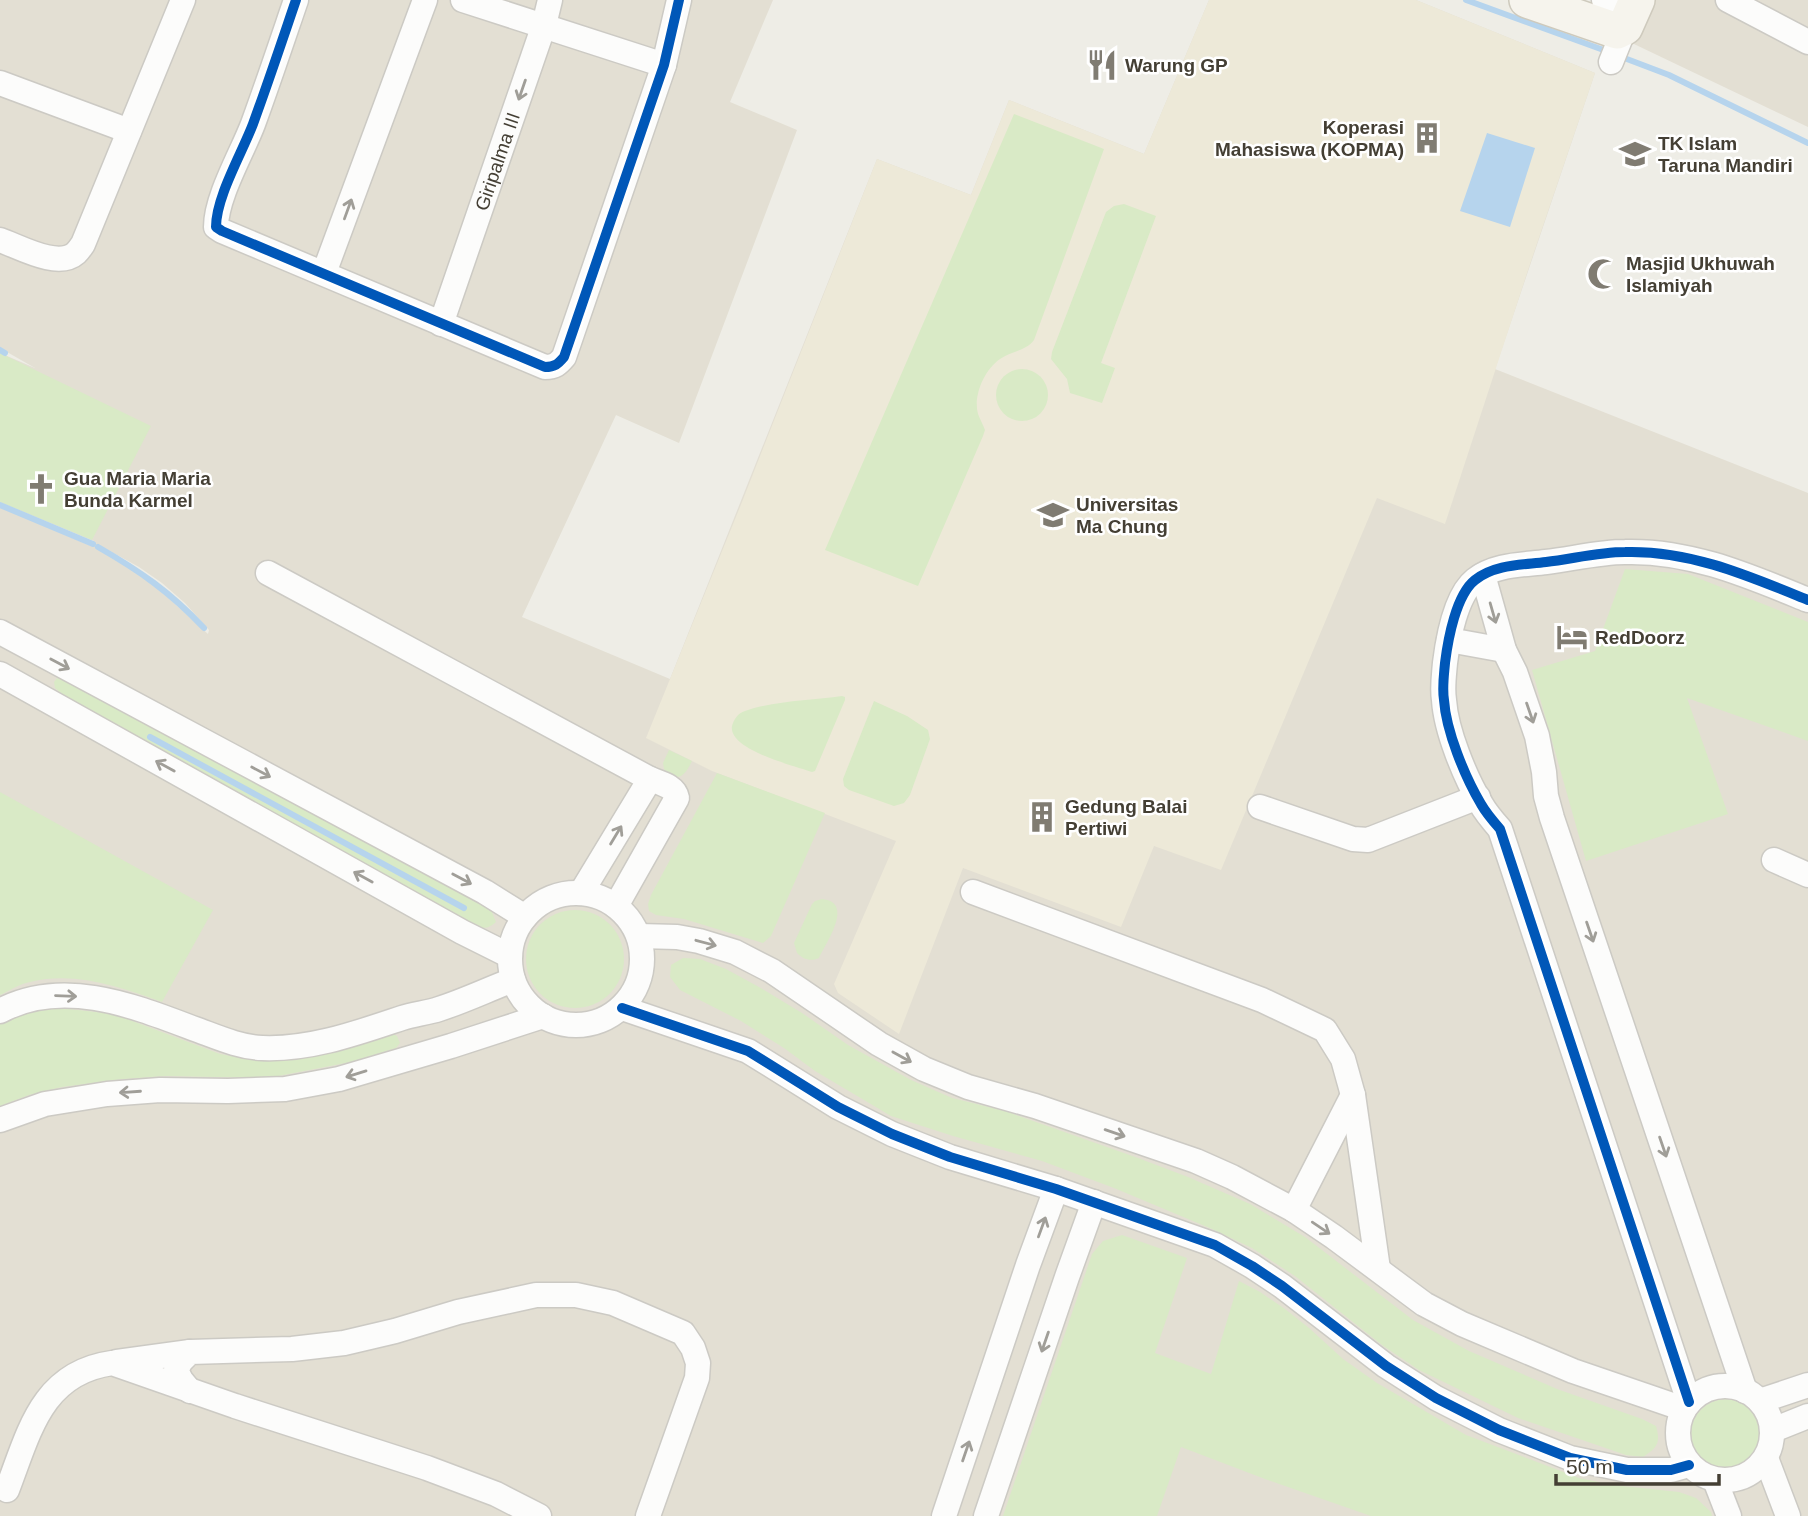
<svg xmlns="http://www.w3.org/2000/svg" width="1808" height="1516" viewBox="0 0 1808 1516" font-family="Arial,sans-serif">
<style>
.residential{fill:#e3dfd3;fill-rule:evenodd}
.education{fill:#ede9d8}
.green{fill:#d9eac6}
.water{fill:#b6d4ed}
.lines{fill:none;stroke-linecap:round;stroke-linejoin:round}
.stream{stroke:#b6d4ed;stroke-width:6}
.street-casing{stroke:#cccac4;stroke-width:27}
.secondary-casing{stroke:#cecabd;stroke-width:38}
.street{stroke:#fcfcfb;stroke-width:24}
.secondary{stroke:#f6f4ed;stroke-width:35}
.cycleway-casing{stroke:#fff;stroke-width:15}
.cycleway{stroke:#0057b8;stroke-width:10}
.oneway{stroke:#a09e98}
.labels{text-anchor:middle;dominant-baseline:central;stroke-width:5;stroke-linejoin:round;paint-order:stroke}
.poi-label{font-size:19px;font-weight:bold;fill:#443f34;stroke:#fff;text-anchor:start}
.street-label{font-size:19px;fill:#443f34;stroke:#fff}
</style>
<rect width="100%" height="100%" fill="#eeede6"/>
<g class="residential">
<path d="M 0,0 L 773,0 L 730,102 L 797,130 L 679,443 L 616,415 L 522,617 L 670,679 L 877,159 L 971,195 L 1009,100 L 1144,154 L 1209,0 L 1416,0 L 1595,73 L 1495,369 L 1808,493 L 1808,1516 L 0,1516 L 0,507 L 91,546 L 94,541 L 0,502 L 0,353 L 35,368 L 0,348 ZM 99,545 L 139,567 L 162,583 L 185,603 L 209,630 L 208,634 L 164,594 L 134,570 L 97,549 Z"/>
<polygon points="1652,0 1808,0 1808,127 1634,44"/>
</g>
<polygon class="education" points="1209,0 1416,0 1595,73 1529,267 1445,524 1377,498 1221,870 1154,846 1121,927 963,868 899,1034 838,993 834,984 896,841 712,771 646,738 740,507 877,159 971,195 1009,100 1144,154"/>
<g class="green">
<path d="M 1014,114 L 1104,149 L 1034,340 C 1026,351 1011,351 1000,359 C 984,370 973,396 978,414 C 980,419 983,425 985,430 L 983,436 L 918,586 L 825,550 Z"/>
<polygon points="1124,204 1156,216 1101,363 1115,368 1102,403 1070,393 1067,379 1051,359 1052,352 1106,212 1114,206"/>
<polygon points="0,353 151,426 92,540 0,502"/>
<circle cx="1022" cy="395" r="26"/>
<polygon points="1625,569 1688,574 1808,622 1808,741 1687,698 1728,814 1586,861 1532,670 1595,651"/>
<path d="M 57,678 L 71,682 L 491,910 L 496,922 C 489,928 485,929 476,927 L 62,694 L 55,688 L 54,682 Z"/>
<path d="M 842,696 L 845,697 L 845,700 L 815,771 L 812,772 C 795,766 728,750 732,726 C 734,719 738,713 745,711 C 773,701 813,700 842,696 Z"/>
<polygon points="874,701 907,716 928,730 930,739 910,795 904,803 894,806 849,790 844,786 843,779"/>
<path d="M 669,750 L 692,761 C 685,776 677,784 664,769 L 663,763 Z"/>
<polygon points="717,773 825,813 771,936 763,943 684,919 656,915 649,911 648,904 651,895"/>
<path d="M 0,792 L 213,910 L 162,1002 C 119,987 76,971 30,982 C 19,984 9,991 0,995 Z"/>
<path d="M 822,899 C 855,902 826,943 819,958 C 810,962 803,959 797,953 L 794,943 L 812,904 L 815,901 Z"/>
<circle cx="575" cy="959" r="49"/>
<path d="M 683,958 L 700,959 L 726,969 L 759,987 L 802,1013 L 848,1045 L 911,1080 L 952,1098 L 1005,1111 L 1138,1158 L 1188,1177 L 1250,1204 L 1305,1237 L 1413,1320 L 1469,1351 L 1557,1389 L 1642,1419 L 1656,1426 C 1661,1443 1657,1448 1643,1457 L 1626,1455 L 1518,1418 L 1419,1370 L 1382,1345 L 1295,1276 L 1252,1248 L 1212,1229 L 1114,1188 L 1042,1161 L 953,1136 L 891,1116 L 815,1071 L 784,1048 L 741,1021 L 680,990 L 670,977 L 671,965 Z"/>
<polygon points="60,1008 114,1014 220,1054 259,1061 294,1059 391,1033 397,1036 400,1043 396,1048 351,1062 268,1078 166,1076 123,1079 62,1087 29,1095 0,1106 0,1023 24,1013"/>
<polygon points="1122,1235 1187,1258 1155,1353 1211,1374 1239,1281 1260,1292 1285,1309 1309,1328 1343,1359 1377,1383 1466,1435 1579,1478 1613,1485 1679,1492 1696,1498 1711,1512 1712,1516 1371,1516 1265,1479 1181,1447 1157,1516 1003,1516 1092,1254 1103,1241"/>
<circle cx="1726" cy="1434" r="35"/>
</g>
<polygon class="water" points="1487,133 1535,148 1510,227 1460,211"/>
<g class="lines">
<g class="stream">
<polyline points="1466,0 1609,52"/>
<polyline points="1619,56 1669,75 1808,143"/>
<polyline points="0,350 5,353"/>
<polyline points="0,505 93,544"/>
<path d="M 98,547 C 140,571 170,592 204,628"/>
<polyline points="150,737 464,908"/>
</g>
<defs>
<g id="street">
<path d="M 296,0 C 282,41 268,83 253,124 C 242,153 216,197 216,227 L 222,231 L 545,367 C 555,367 558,364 564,357 L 664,65 L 679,0"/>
<polyline points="463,0 664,65"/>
<polyline points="1604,0 1632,11"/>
<polyline points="1728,0 1808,42"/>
<polyline points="1611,62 1625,27"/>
<polyline points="0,83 129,131"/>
<path d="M 0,240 C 20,247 58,269 76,253 C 79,250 81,247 83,244 L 183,0"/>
<polyline points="324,273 425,0"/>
<path id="s1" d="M 441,324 L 544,25 L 550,0"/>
<polyline points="268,573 650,779"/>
<polyline points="1483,575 1504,650 1515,672 1537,736 1544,772 1546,796 1552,818 1745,1391"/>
<polyline points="0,632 485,892 525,917"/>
<polyline points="1449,640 1504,650"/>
<polyline points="0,674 462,932 510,956"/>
<polyline points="1260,807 1353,839 1368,840 1478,797"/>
<polyline points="1774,860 1808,875"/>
<polyline points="973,892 1262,1000 1325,1030 1343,1059 1353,1095 1378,1269"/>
<path d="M 581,893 L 650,779 C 660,783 675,786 677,798 L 616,906"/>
<circle cx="576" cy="959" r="66"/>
<polyline points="639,936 677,937 699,941 735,952 772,971 879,1044 924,1069 968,1087 1035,1106 1196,1161 1232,1177 1294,1210 1334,1237 1424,1304 1462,1324 1573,1371 1684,1409"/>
<polyline points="622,1008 748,1051 838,1107 892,1134 950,1157 1056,1189 1215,1245 1252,1266 1282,1286 1386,1366 1436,1398 1499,1430 1570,1458 1627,1470 1671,1470 1689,1465"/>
<path d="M 0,1011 C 63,977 134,1006 195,1029 C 217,1037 239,1047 262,1048 C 310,1050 357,1033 402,1018 C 414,1014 427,1013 439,1009 C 464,1001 489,989 513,980"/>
<polyline points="0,1120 45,1104 107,1094 160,1090 228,1091 285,1089 339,1079 451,1046 543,1016"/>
<polyline points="1294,1210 1353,1095"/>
<polyline points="117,1362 190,1352"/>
<circle cx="1725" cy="1433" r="47"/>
<polyline points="190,1391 181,1380 176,1370 181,1361 190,1352 292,1349 344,1343 395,1331 458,1312 536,1295 576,1295 613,1303 683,1333 693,1348 698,1363 697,1378 648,1516"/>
<polyline points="1760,1401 1808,1385"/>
<path d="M 1689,1402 L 1500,829 C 1493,821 1486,813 1481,804 C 1465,777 1446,731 1444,700 C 1442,688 1444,675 1445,663 C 1448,639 1456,595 1475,580 C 1495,564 1523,565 1546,562 C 1572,559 1599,552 1625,552 C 1690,550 1749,576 1808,600"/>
<polyline points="1773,1430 1808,1416"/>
<polyline points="1766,1458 1788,1516"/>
<polyline points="1715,1480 1729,1516"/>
<path d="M 7,1490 C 29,1433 41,1373 112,1363 L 235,1406 L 427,1468 L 496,1494 L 539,1516"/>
<polyline points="944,1516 1028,1265 1056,1189"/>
<polyline points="986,1516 1067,1277 1094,1202"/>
</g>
<polyline id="secondary" points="1527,0 1617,31 1625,27 1637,0"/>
</defs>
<use href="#street" class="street-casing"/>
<use href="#secondary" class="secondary-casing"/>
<use href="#street" class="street"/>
<use href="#secondary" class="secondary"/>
<defs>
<g id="cycleway">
<path d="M 296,0 C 282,41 268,83 253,124 C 242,153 216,197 216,227 L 222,231 L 545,367 C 555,367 558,364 564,357 L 664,65 L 679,0"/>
<polyline points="622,1008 748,1051 838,1107 892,1134 950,1157 1056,1189 1215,1245 1252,1266 1282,1286 1386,1366 1436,1398 1499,1430 1570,1458 1627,1470 1671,1470 1689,1465"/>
<path d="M 1689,1402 L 1500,829 C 1493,821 1486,813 1481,804 C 1465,777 1446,731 1444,700 C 1442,688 1444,675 1445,663 C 1448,639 1456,595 1475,580 C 1495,564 1523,565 1546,562 C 1572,559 1599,552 1625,552 C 1690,550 1749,576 1808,600"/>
</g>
</defs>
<use href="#cycleway" class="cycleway-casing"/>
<use href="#cycleway" class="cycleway"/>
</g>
<defs><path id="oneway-shaft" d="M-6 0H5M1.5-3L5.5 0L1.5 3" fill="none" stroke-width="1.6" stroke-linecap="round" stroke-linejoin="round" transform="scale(1.75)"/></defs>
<g class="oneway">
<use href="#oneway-shaft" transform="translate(522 90) rotate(109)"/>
<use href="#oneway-shaft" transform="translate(348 209) rotate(-70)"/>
<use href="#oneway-shaft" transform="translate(1493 613) rotate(74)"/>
<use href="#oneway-shaft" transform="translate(60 664) rotate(28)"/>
<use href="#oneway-shaft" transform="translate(1530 713) rotate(71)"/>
<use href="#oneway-shaft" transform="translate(165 766) rotate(-151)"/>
<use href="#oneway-shaft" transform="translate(261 772) rotate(28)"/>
<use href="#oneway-shaft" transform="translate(616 835) rotate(-59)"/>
<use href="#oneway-shaft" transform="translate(363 877) rotate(-151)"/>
<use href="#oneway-shaft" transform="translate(462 879) rotate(28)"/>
<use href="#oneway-shaft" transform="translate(1590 932) rotate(71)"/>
<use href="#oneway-shaft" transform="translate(706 943) rotate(15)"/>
<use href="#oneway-shaft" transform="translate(66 996) rotate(2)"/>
<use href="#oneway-shaft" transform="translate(902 1057) rotate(29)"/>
<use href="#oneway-shaft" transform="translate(356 1074) rotate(163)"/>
<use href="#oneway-shaft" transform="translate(130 1092) rotate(176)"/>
<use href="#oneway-shaft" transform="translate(1115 1133) rotate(19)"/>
<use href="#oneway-shaft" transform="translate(1663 1147) rotate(71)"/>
<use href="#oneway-shaft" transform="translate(1042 1227) rotate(-70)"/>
<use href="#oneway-shaft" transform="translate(1321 1228) rotate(34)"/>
<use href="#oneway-shaft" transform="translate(1045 1342) rotate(109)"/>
<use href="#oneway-shaft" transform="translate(966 1451) rotate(-71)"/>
</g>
<defs>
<symbol id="restaurant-bare" viewBox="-9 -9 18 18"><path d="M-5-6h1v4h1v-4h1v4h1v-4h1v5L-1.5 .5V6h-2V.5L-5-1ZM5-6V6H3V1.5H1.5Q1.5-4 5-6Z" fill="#807c72" stroke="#fff" stroke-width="2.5" paint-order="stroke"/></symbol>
<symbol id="building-bare" viewBox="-9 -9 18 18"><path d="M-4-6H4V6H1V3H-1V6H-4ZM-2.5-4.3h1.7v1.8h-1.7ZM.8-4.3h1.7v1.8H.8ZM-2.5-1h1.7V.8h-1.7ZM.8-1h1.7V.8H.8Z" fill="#807c72" stroke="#fff" stroke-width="2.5" paint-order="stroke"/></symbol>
<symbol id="school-bare" viewBox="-9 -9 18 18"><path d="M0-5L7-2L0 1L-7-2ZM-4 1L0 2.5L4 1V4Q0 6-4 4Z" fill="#807c72" stroke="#fff" stroke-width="2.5" paint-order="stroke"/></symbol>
<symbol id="mosque-bare" viewBox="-9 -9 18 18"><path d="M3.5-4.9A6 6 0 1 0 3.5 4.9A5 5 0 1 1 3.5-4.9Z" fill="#807c72" stroke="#fff" stroke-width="2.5" paint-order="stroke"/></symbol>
<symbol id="church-bare" viewBox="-9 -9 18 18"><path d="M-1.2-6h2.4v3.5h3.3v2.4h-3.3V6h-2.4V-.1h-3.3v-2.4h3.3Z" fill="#807c72" stroke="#fff" stroke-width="2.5" paint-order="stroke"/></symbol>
<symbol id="university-bare" viewBox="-9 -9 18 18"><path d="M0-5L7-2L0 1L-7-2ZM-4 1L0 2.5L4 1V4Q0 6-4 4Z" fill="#807c72" stroke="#fff" stroke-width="2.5" paint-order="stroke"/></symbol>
<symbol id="hotel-bare" viewBox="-9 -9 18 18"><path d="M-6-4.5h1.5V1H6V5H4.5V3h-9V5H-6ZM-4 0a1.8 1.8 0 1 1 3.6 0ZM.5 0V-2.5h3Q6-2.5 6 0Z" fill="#807c72" stroke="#fff" stroke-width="2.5" paint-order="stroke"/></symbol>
</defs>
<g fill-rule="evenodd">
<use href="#restaurant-bare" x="1080" y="43" width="44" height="44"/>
<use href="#building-bare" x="1405" y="116" width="44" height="44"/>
<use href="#school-bare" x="1613" y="132" width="44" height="44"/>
<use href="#mosque-bare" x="1581" y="252" width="44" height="44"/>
<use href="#church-bare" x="19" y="467" width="44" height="44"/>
<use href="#university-bare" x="1031" y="493" width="44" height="44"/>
<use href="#hotel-bare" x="1550" y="615" width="44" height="44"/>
<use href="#building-bare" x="1020" y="795" width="44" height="44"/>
</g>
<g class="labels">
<g class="poi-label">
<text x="1125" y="65">Warung GP</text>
<text x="1404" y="127" text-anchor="end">Koperasi<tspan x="1404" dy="22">Mahasiswa (KOPMA)</tspan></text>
<text x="1658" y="143">TK Islam<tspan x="1658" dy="22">Taruna Mandiri</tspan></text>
<text x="1626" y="263">Masjid Ukhuwah<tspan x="1626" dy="22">Islamiyah</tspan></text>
<text x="64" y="478">Gua Maria Maria<tspan x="64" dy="22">Bunda Karmel</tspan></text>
<text x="1076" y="504">Universitas<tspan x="1076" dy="22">Ma Chung</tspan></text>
<text x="1595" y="637">RedDoorz</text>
<text x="1065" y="806">Gedung Balai<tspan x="1065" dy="22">Pertiwi</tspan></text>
</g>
<g class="street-label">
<text stroke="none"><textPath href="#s1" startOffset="172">Giripalma III</textPath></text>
</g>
</g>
<path d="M1556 1474v10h163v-10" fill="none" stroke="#443f34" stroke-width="3.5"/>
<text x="1566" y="1474" font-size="21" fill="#443f34" stroke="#ffffff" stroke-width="5" paint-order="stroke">50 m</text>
</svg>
